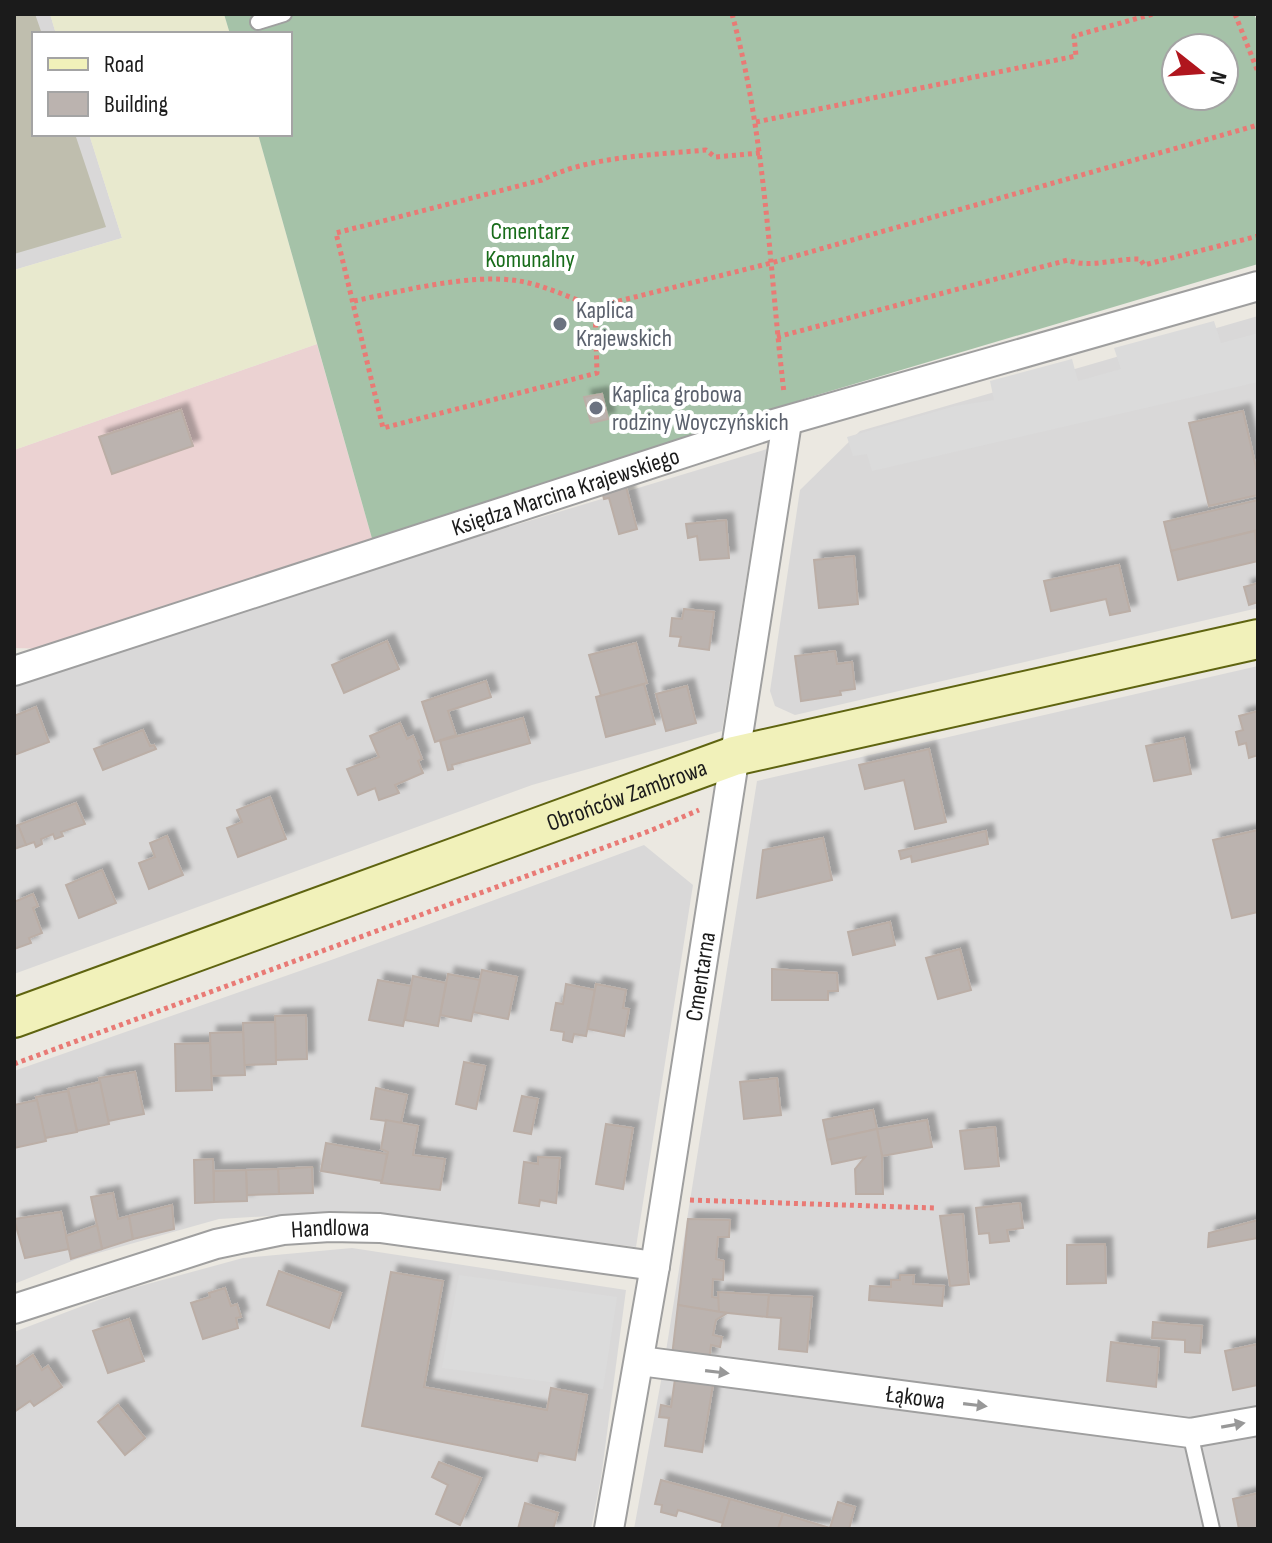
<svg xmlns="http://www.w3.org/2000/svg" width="1272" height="1543" viewBox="0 0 1272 1543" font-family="'Sofia Sans Condensed',sans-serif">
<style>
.residential{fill:#d9d8d8}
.commercial{fill:#ebd2d2}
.construction{fill:#bfbeae}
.farmland{fill:#e8e9ce}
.cemetery{fill:#a5c2a8;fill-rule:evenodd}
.parking{fill:#dbdbdb}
.building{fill:#bbb3af;stroke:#bbaea6;stroke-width:2;filter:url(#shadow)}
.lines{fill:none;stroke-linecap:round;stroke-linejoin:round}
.lane-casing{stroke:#9f9f9f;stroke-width:18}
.street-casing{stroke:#9f9f9f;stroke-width:32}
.secondary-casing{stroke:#5f6410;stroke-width:42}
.path{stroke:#e97a75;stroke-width:5;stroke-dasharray:4 4;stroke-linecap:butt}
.lane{stroke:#fff;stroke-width:14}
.street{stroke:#fff;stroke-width:28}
.secondary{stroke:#f1f1ba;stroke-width:38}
.oneway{fill:#989898}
.worship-dot{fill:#6b7280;stroke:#fff;stroke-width:3}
.labels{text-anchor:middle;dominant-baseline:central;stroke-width:8;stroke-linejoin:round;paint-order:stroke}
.park-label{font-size:24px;fill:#176b19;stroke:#fff}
.worship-label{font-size:24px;fill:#5b616d;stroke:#fff;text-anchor:start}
.street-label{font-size:24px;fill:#1b1b1b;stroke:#fff}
</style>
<defs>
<filter id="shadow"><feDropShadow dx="7" dy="-7" stdDeviation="2" flood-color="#0004"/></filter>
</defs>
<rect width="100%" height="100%" fill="#ebe8e1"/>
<g class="residential">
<polygon points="14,14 50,14 56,34 34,34 34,134 89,134 122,238 14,270"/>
<polygon points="1258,316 1258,608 795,715 775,706 770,691 800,490 860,431"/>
<polygon points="767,449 722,731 532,785 14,974 14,687 390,563"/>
<polygon points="1258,666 1258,1529 634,1529 663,1370 757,781"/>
<polygon points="644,845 693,885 636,1247 352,1211 219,1219 77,1259 14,1284 14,1071 334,959"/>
<polygon points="352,1248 626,1290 601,1478 591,1529 14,1529 14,1332 122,1291 243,1258"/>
</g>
<polygon class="commercial" points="317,344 373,542 85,650 14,648 14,450"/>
<polygon class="construction" points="14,14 35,14 42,34 34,34 34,134 75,134 106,227 14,254"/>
<g class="farmland">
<polygon points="50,14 224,14 230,34 56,34"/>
<polygon points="89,134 258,134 317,344 14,450 14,270 122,238"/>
</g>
<path class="cemetery" d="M 224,14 L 1254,14 L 1258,23 L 1258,264 L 807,398 L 373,542 L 258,134 L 290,134 L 290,34 L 230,34 ZM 1176,48 L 1224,48 L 1224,96 L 1176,96 Z"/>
<g class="parking">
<polygon points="1214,321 1221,343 1258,333 1258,382 872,471 867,454 853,456 847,437 955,406 994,400 990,381 1072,359 1078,381 1121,369 1114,348"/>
<polygon points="459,1275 617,1297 603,1389 442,1368"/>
</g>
<g class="building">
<polygon points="602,394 608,419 591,423 584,397"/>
<polygon points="181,410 193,446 112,474 99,437"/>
<polygon points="1243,411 1258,476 1258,495 1209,506 1189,423"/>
<polygon points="625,483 637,529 619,534 609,498 604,499 603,495 608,493 607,488"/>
<polygon points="1258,500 1258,530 1171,551 1164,522"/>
<polygon points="726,520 729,558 700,560 697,536 688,538 686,524"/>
<polygon points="1255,531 1258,561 1178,580 1171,551"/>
<polygon points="854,556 858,604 819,608 814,560"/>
<polygon points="1119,565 1130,611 1110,615 1106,599 1051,611 1044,581"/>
<polygon points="1258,583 1258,602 1249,605 1244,587"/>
<polygon points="684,609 714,612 709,650 679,646 681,637 670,636 672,618 682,619"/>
<polygon points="387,641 399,669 344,693 332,665"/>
<polygon points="636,643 647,683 601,696 589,655"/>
<polygon points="835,651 837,664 852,662 855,689 840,691 841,695 801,701 795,656"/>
<polygon points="486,681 491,697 448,711 456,735 435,742 422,702"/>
<polygon points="644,684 655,724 606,737 596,697"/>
<polygon points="687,686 696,723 666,731 656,694"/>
<polygon points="36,707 49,742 14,755 14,716"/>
<polygon points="1258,711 1258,755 1249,758 1246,743 1239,745 1236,732 1243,730 1239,716"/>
<polygon points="523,718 530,743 452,765 453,769 448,770 440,741"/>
<polygon points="400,723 407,739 413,736 422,759 418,761 423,773 395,785 399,793 379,800 375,788 358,795 347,769 379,757 370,736"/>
<polygon points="143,730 150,746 154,745 156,749 103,770 94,749"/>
<polygon points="1184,738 1191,774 1154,781 1146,746"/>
<polygon points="929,749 946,822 915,829 904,780 865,789 859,765"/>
<polygon points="270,797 286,839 238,857 227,828 242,822 237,810"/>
<polygon points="76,803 85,824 61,832 63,836 55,839 53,834 41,839 42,844 36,847 34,842 26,845 18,825"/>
<polygon points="18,825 26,845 14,849 14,827"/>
<polygon points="1258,830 1258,912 1232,918 1213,840"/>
<polygon points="986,831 988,844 912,862 911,856 901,859 899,851"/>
<polygon points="167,836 183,875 149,889 139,863 155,857 150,843"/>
<polygon points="823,838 832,880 757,898 763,850"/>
<polygon points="102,870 116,903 79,918 66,885"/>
<polygon points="33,894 38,906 33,908 42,933 29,938 31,943 14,949 14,902"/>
<polygon points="890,922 895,945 853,955 848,932"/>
<polygon points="960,949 971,990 938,999 926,958"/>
<polygon points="772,969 837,973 838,991 828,991 828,1000 772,1000"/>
<polygon points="482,970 517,977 508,1019 473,1012"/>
<polygon points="448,974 480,980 471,1021 440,1015"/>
<polygon points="413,976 446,983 438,1026 405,1020"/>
<polygon points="378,980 411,986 403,1026 369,1020"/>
<polygon points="566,984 595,990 586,1036 574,1034 572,1042 563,1040 564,1032 551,1030 556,1003 563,1004"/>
<polygon points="596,984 626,990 623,1008 629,1009 624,1036 588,1029"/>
<polygon points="306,1015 307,1059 276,1060 275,1016"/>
<polygon points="275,1022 276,1064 244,1065 243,1023"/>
<polygon points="243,1032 245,1075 211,1076 210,1033"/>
<polygon points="210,1043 212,1090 176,1091 175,1044"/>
<polygon points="464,1062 485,1066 476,1109 456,1104"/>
<polygon points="135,1072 144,1114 108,1121 99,1078"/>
<polygon points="777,1078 781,1115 744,1119 740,1082"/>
<polygon points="100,1082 109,1124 77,1131 68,1089"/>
<polygon points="376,1088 407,1095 401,1123 371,1119"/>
<polygon points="68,1091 77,1132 45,1138 36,1097"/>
<polygon points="522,1096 538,1099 531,1134 514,1131"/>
<polygon points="37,1100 46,1141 14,1148 14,1105"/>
<polygon points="873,1110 877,1129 827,1140 823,1120"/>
<polygon points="386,1120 418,1126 413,1155 445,1159 440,1190 381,1183 388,1152 381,1149"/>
<polygon points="927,1120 932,1147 882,1156 877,1129"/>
<polygon points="606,1124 633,1128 623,1189 596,1184"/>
<polygon points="995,1127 999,1166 965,1169 960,1131"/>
<polygon points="877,1129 882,1156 883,1194 856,1194 855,1169 865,1157 832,1164 827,1140"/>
<polygon points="326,1143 387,1154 382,1181 321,1171"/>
<polygon points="538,1157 560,1158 556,1203 540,1200 539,1206 519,1203 524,1162 538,1164"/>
<polygon points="213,1159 214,1202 195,1203 194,1160"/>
<polygon points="312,1167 313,1193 279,1194 278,1169"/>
<polygon points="278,1169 279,1194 247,1195 246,1170"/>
<polygon points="246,1170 247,1201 214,1202 214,1171"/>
<polygon points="113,1193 118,1219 129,1216 133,1239 102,1249 91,1197"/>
<polygon points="1020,1203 1023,1228 1007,1230 1009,1241 990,1243 989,1233 979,1234 976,1208"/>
<polygon points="172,1205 174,1229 133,1239 129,1216"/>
<polygon points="61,1212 69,1249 25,1258 14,1219"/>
<polygon points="963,1214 969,1284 950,1286 940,1216"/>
<polygon points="688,1219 730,1220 729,1237 718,1237 716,1259 724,1261 723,1280 713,1279 712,1297 719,1298 719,1312 678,1305"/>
<polygon points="1258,1220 1258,1238 1208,1247 1209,1233"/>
<polygon points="97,1225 102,1249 71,1259 66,1236"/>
<polygon points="1105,1244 1106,1283 1067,1284 1067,1245"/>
<polygon points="279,1271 341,1293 329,1328 267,1305"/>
<polygon points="391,1272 443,1281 424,1387 547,1410 551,1388 587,1395 575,1460 539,1453 537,1461 362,1426"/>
<polygon points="900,1275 914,1275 913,1284 944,1286 942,1306 869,1300 870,1286 891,1287 891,1280 900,1280"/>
<polygon points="225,1288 231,1306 237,1304 241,1317 236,1318 238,1328 203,1339 191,1303 210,1297 209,1293"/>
<polygon points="718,1292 769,1295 767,1317 719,1312"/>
<polygon points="769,1295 812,1297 807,1352 779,1349 781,1318 767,1317"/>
<polygon points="678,1305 727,1313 716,1320 713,1335 722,1337 720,1347 711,1345 709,1360 672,1356"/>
<polygon points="129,1319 144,1361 108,1373 93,1331"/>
<polygon points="1153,1322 1202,1326 1200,1353 1185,1352 1185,1340 1152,1338"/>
<polygon points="1111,1342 1159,1348 1156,1387 1107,1381"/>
<polygon points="1258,1344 1258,1385 1233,1390 1225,1351"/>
<polygon points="33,1355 42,1370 48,1366 62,1387 34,1406 30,1401 14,1412 14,1368"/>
<polygon points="675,1379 713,1385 702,1452 665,1446 669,1418 659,1417 661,1405 671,1407"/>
<polygon points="118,1405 145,1438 125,1455 98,1422"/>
<polygon points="439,1462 481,1478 460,1525 436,1514 448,1485 432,1477"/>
<polygon points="661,1480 730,1499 723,1523 678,1510 676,1516 661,1512 662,1505 655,1504"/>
<polygon points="1258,1493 1258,1529 1239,1529 1233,1499"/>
<polygon points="730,1499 783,1514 778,1529 721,1529"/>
<polygon points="838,1502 855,1507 849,1529 778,1529 783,1514 830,1528"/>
<polygon points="525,1503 558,1513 553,1529 518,1529"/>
</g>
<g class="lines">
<defs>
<g id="lane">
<polyline points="258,22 284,14"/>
<polyline points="1190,1433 1212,1529"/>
</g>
<g id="street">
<path id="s1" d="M 14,671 L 767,426 L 1258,286"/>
<path id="s2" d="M 14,1309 L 216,1244 L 283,1230 L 330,1227 L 380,1228 L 655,1266"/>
<path id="s3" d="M 640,1361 L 1190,1433 L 1258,1421"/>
<path id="s4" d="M 609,1529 L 655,1266 L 787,422"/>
</g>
<g id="secondary">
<path id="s5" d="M 14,1018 L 734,756 L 1258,639"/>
</g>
</defs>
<use href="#lane" class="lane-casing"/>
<use href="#street" class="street-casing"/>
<use href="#secondary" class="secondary-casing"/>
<g class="path">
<path d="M 732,14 C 766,138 769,266 784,393"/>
<polyline points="1235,14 1258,72"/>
<polyline points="756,122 1076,56 1074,36 1153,14"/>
<path d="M 354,301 C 402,291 471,273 519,281 C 544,285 571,298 595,307 L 597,373 L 383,428 L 336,233 L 542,180 C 589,156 654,155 706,150 L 715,157 L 760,153"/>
<polyline points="595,307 771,263 1258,125"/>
<path d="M 777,337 L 1068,260 C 1089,269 1117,258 1140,259 L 1144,265 L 1258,236"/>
<polyline points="14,1064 652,830 699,810"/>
<polyline points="690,1200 935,1208"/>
</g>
<use href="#lane" class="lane"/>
<use href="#street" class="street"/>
<use href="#secondary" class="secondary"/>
</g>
<defs><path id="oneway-solid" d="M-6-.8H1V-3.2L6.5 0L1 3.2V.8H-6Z" transform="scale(2)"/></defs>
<g class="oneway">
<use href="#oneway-solid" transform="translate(717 1372) rotate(7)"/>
<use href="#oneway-solid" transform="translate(975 1405) rotate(7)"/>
<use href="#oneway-solid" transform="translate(1233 1425) rotate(-10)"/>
</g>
<g class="worship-dot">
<circle cx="560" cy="324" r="8"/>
<circle cx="596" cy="408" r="8"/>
</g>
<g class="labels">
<g class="park-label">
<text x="530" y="231">Cmentarz<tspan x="530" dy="28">Komunalny</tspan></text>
</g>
<g class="worship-label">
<text x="576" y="310">Kaplica<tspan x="576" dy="28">Krajewskich</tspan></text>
<text x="612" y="394">Kaplica grobowa<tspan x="612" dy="28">rodziny Woyczyńskich</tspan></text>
</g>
<g class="street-label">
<text stroke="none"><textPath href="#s1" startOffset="580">Księdza Marcina Krajewskiego</textPath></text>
<text stroke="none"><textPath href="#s5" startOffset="652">Obrońców Zambrowa</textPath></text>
<text stroke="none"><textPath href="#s4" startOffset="560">Cmentarna</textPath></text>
<text stroke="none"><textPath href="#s2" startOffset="328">Handlowa</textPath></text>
<text stroke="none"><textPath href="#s3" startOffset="278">Łąkowa</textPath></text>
</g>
</g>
<rect width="1272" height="1543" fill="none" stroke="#1b1b1b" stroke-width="32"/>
<rect x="32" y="32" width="260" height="104" fill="#ffffff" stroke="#a4a4a4" stroke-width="2"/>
<rect x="48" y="58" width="40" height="12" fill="#f1f1ba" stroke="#a4a4a4" stroke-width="2"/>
<text x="104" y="72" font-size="24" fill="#1b1b1b">Road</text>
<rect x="48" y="92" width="40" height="24" fill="#bbb3af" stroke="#a4a4a4" stroke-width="2"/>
<text x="104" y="112" font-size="24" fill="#1b1b1b">Building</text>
<g transform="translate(1200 72) rotate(107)"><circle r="38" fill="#ffffff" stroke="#a4a4a4" stroke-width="2"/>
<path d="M0-6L14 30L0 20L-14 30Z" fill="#b0161e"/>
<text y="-12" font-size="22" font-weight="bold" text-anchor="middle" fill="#1b1b1b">N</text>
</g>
</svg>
